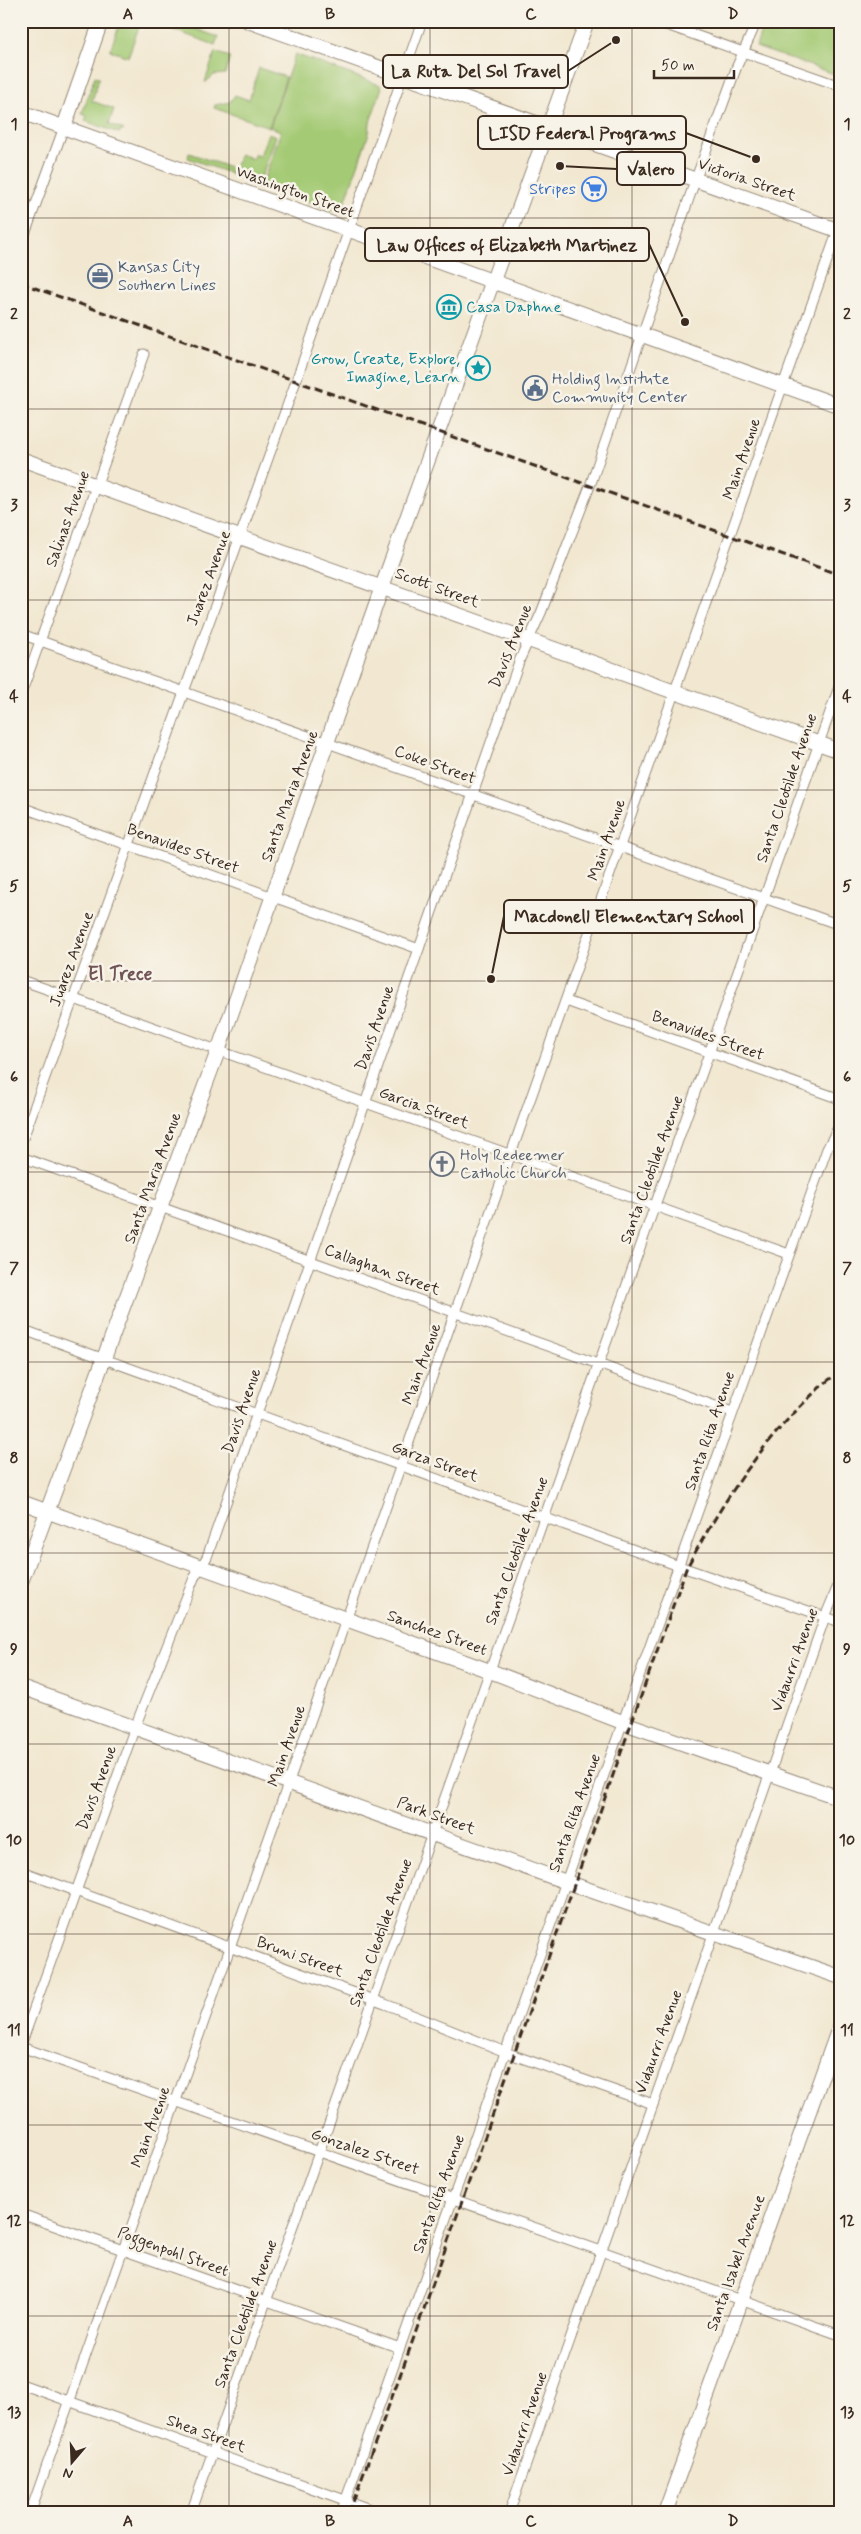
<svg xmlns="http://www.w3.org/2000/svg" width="861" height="2534" viewBox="0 0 861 2534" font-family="Mynerve,sans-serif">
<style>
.green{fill:#a4ca75;stroke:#707a4a}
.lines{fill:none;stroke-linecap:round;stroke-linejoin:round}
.street-casing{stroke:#968978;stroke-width:11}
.secondary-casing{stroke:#968978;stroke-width:16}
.street{stroke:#fff;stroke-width:9}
.secondary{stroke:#fff;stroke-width:14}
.rail{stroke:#3b2a1e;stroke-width:3;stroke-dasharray:8 4;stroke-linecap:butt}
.grid{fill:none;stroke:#3b2a1e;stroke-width:1;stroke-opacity:0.55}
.labels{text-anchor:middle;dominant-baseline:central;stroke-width:5;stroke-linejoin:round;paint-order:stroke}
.street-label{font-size:16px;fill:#3b2a1e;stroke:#f7f3e8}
.shop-label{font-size:16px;fill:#366cbe;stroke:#f7f3e8;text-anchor:end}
.service-label{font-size:16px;fill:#4e5e75;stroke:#f7f3e8;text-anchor:start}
.culture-label{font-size:16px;fill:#0d838f;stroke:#f7f3e8;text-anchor:start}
.worship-label{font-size:16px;fill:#5b616d;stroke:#f7f3e8;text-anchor:start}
.quarter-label{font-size:19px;font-weight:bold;fill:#715456;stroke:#f7f3e8}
.leader{fill:none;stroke:#3b2a1e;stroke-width:2}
.callout-dot{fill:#3b2a1e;stroke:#f7f3e8;stroke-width:2}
.callout{fill:#f7f3e8;stroke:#3b2a1e;stroke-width:2}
.callout-label{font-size:18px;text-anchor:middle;font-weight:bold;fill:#3b2a1e}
.neatline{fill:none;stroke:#3b2a1e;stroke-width:2}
.grid-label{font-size:16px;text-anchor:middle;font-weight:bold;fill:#3b2a1e}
</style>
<rect width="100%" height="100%" fill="#f7f3e8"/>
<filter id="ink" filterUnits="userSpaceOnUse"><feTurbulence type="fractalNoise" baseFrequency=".02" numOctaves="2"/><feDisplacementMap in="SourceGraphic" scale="10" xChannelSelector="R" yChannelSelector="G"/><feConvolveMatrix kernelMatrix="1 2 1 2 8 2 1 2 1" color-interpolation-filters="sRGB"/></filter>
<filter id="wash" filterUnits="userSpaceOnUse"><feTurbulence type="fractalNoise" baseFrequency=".0096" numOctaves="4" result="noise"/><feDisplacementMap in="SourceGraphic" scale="20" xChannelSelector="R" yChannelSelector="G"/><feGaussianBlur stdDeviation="1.12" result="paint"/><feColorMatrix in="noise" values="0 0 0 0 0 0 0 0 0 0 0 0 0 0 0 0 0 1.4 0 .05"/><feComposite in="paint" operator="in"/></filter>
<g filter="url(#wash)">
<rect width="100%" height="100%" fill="#f2e8d1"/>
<g class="green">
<polygon points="121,21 145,21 144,25 140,24 128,57 110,50"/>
<polygon points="148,21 174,21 218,37 215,45"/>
<polygon points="764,21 840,21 840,76 756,47"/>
<polygon points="215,52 230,57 225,74 214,75 206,82 205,82"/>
<polygon points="295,54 380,85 382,87 370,122 369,133 342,211 338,212 262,185 281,131 270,127"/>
<polygon points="259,68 286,77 269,127 214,108 215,105 230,102 235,95 249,100"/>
<polygon points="95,76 99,78 92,101 114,109 109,124 124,130 119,133 85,121 87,116 82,114"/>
<polygon points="268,133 276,136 259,184 188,158 189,153 234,169 240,154 253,159 254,154 260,156"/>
</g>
</g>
<g filter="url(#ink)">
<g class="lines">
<defs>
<g id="street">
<polyline points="655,21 840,86"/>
<polyline points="21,245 64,127"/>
<polyline points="21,634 840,925"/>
<polyline points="21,694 144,354"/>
<polyline points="21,807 419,949"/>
<polyline points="21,980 789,1254"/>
<polyline points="566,1001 840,1099"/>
<polyline points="21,1144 296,381 422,21"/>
<polyline points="21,1157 732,1412"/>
<polyline points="21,1329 679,1566 840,1622"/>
<polyline points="21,1871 385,2004 513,2055 653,2104"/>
<polyline points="21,2045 135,1727 194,1578 207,1557 520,659 541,613 590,486 695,181 737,66 757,21"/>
<polyline points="21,2047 840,2335"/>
<polyline points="21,2214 400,2348"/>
<polyline points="21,2384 381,2513"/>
<polyline points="30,2513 839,227"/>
<polyline points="191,2513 840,684"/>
<polyline points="341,2513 827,1149 840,1124"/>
<polyline points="509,2513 825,1617 840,1581"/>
</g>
<g id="secondary">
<polyline points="248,21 840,231"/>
<polyline points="21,112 840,406"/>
<polyline points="64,127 101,21"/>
<polyline points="21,459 840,751"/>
<polyline points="21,1502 490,1671 630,1725 840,1798"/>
<polyline points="21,1582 218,1051 382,587 587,21"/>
<polyline points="21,1687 575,1885 840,1977"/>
<polyline points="665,2513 840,2025"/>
</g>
</defs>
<use href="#street" class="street-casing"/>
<use href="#secondary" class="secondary-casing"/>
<use href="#street" class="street"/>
<use href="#secondary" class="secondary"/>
<g class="rail">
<polyline points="21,283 840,575"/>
<path d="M 349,2513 L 409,2351 L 686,1569 C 716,1514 749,1461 792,1415 C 807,1400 822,1383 840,1372"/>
</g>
</g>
</g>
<path class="grid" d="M 229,21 L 229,2513M 430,21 L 430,2513M 632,21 L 632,2513M 21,218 L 840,218M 21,409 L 840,409M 21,600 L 840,600M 21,790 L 840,790M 21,981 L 840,981M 21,1172 L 840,1172M 21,1362 L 840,1362M 21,1553 L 840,1553M 21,1744 L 840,1744M 21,1934 L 840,1934M 21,2125 L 840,2125M 21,2316 L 840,2316"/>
<defs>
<symbol id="supermarket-ring" viewBox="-11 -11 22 22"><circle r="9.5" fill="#f7f3e8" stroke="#3f7fe0" stroke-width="1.5"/><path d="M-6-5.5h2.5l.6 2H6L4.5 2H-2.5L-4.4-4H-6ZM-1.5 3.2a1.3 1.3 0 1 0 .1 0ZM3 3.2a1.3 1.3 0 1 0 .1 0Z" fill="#3f7fe0"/></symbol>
<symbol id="office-ring" viewBox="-11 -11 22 22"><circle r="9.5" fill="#f7f3e8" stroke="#5c6f8a" stroke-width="1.5"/><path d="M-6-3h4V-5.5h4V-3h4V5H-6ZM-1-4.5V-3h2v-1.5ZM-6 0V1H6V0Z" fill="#5c6f8a"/></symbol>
<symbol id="museum-ring" viewBox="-11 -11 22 22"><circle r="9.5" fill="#f7f3e8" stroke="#0f9aa8" stroke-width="1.5"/><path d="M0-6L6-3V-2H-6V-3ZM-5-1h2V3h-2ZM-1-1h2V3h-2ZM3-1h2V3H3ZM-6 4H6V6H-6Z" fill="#0f9aa8"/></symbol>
<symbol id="sight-ring" viewBox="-11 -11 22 22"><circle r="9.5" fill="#f7f3e8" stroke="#0f9aa8" stroke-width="1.5"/><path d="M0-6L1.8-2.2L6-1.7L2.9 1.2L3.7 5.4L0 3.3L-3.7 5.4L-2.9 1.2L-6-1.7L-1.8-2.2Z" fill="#0f9aa8"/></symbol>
<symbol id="civic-ring" viewBox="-11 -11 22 22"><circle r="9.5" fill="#f7f3e8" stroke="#5c6f8a" stroke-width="1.5"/><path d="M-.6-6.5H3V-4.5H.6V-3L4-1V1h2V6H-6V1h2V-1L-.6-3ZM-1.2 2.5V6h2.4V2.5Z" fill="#5c6f8a"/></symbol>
<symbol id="church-ring" viewBox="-11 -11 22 22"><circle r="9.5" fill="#f7f3e8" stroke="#6b7280" stroke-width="1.5"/><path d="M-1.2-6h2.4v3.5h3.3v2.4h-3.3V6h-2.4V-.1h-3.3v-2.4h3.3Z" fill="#6b7280"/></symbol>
</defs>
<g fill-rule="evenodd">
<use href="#supermarket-ring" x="580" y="175" width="28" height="28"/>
<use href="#office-ring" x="86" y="262" width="28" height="28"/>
<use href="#museum-ring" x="435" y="293" width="28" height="28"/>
<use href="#sight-ring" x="464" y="354" width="28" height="28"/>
<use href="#civic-ring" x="521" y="374" width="28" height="28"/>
<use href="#church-ring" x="428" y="1150" width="28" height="28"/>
</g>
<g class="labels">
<g class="street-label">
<text transform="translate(747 180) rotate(19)">Victoria Street</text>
<text transform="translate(295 192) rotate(20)">Washington Street</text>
<text transform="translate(742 459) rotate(-71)">Main Avenue</text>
<text transform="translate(68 519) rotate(-70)">Salinas Avenue</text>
<text transform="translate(209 578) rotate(-70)">Juarez Avenue</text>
<text transform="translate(437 588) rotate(20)">Scott Street</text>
<text transform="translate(511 646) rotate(-68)">Davis Avenue</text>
<text transform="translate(435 765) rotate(20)">Coke Street</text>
<text transform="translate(787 788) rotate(-71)">Santa Cleotilde Avenue</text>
<text transform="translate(290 796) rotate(-70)">Santa Maria Avenue</text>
<text transform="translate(607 840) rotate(-71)">Main Avenue</text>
<text transform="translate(183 849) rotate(20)">Benavides Street</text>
<text transform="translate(72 959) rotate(-70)">Juarez Avenue</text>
<text transform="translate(375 1028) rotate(-71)">Davis Avenue</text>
<text transform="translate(708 1036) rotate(20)">Benavides Street</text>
<text transform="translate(424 1108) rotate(20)">Garcia Street</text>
<text transform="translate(652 1170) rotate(-70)">Santa Cleotilde Avenue</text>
<text transform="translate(153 1178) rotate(-70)">Santa Maria Avenue</text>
<text transform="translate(382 1270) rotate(20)">Callaghan Street</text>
<text transform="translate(422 1364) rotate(-70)">Main Avenue</text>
<text transform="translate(242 1411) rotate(-71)">Davis Avenue</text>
<text transform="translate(710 1431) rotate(-71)">Santa Rita Avenue</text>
<text transform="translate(435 1462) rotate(20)">Garza Street</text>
<text transform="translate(517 1551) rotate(-70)">Santa Cleotilde Avenue</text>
<text transform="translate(437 1633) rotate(20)">Sanchez Street</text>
<text transform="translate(795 1660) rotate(-70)">Vidaurri Avenue</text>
<text transform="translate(287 1746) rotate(-71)">Main Avenue</text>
<text transform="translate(97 1788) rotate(-70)">Davis Avenue</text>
<text transform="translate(575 1813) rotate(-70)">Santa Rita Avenue</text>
<text transform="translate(436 1816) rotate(20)">Park Street</text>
<text transform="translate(381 1933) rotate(-70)">Santa Cleotilde Avenue</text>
<text transform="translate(300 1957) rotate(20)">Bruni Street</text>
<text transform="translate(659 2042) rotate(-70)">Vidaurri Avenue</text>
<text transform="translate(151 2127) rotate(-70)">Main Avenue</text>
<text transform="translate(365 2152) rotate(19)">Gonzalez Street</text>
<text transform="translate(439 2194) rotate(-70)">Santa Rita Avenue</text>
<text transform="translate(173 2252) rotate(20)">Poggenpohl Street</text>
<text transform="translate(736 2263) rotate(-70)">Santa Isabel Avenue</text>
<text transform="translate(246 2314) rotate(-70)">Santa Cleotilde Avenue</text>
<text transform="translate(525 2424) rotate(-71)">Vidaurri Avenue</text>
<text transform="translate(206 2434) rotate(20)">Shea Street</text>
</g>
<g class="shop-label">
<text x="576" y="189">Stripes</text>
</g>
<g class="service-label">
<text x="118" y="267">Kansas City<tspan x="118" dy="18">Southern Lines</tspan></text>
<text x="552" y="379">Holding Institute<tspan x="552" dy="18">Community Center</tspan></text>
</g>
<g class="culture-label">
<text x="466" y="307">Casa Daphne</text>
<text x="460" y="359" text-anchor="end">Grow, Create, Explore,<tspan x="460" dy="18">Imagine, Learn</tspan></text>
</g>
<g class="worship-label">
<text x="460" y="1155">Holy Redeemer<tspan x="460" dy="18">Catholic Church</tspan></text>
</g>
<g class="quarter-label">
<text x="120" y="974">El Trece</text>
</g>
</g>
<path class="leader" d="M616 40L568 71M756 159L686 133M560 166L617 169M685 322L649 244M491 979L504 916"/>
<g class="callout-dot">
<circle cx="616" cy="40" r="5"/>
<circle cx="756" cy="159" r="5"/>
<circle cx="560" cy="166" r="5"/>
<circle cx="685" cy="322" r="5"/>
<circle cx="491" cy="979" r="5"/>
</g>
<g class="callout">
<rect x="383" y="55" width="185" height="33" rx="5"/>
<rect x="478" y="116" width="208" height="33" rx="5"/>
<rect x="617" y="152" width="68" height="33" rx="5"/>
<rect x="365" y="228" width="284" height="33" rx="5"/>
<rect x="504" y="900" width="250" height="33" rx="5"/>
</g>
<g class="callout-label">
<text x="476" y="77">La Ruta Del Sol Travel</text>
<text x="582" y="139">LISD Federal Programs</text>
<text x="651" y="175">Valero</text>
<text x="507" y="251">Law Offices of Elizabeth Martinez</text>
<text x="629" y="922">Macdonell Elementary School</text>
</g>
<rect width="861" height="2534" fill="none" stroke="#f7f3e8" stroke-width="55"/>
<g transform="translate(72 2462) rotate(199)" stroke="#f7f3e8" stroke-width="4" paint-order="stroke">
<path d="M0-4L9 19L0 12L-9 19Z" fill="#3b2a1e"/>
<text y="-8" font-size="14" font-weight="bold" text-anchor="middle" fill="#3b2a1e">N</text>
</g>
<path d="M654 70v8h80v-8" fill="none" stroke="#3b2a1e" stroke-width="2.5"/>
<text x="661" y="70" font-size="15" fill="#3b2a1e" stroke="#f7f3e8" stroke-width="4" paint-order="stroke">50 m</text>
<rect x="28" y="28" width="806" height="2478" class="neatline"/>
<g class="grid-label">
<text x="128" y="19">A</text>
<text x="330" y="19">B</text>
<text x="531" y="19">C</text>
<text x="733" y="19">D</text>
<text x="14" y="129">1</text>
<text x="847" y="129">1</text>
<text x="14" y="319">2</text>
<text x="847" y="319">2</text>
<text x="14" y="510">3</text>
<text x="847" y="510">3</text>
<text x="14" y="701">4</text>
<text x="847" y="701">4</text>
<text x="14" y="891">5</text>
<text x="847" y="891">5</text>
<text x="14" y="1082">6</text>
<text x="847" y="1082">6</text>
<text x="14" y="1273">7</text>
<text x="847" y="1273">7</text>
<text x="14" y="1463">8</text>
<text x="847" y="1463">8</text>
<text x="14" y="1654">9</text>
<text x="847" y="1654">9</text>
<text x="14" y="1845">10</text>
<text x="847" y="1845">10</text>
<text x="14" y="2035">11</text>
<text x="847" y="2035">11</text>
<text x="14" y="2226">12</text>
<text x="847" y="2226">12</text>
<text x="14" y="2417">13</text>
<text x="847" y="2417">13</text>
<text x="128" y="2526">A</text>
<text x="330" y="2526">B</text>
<text x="531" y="2526">C</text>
<text x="733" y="2526">D</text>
</g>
</svg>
